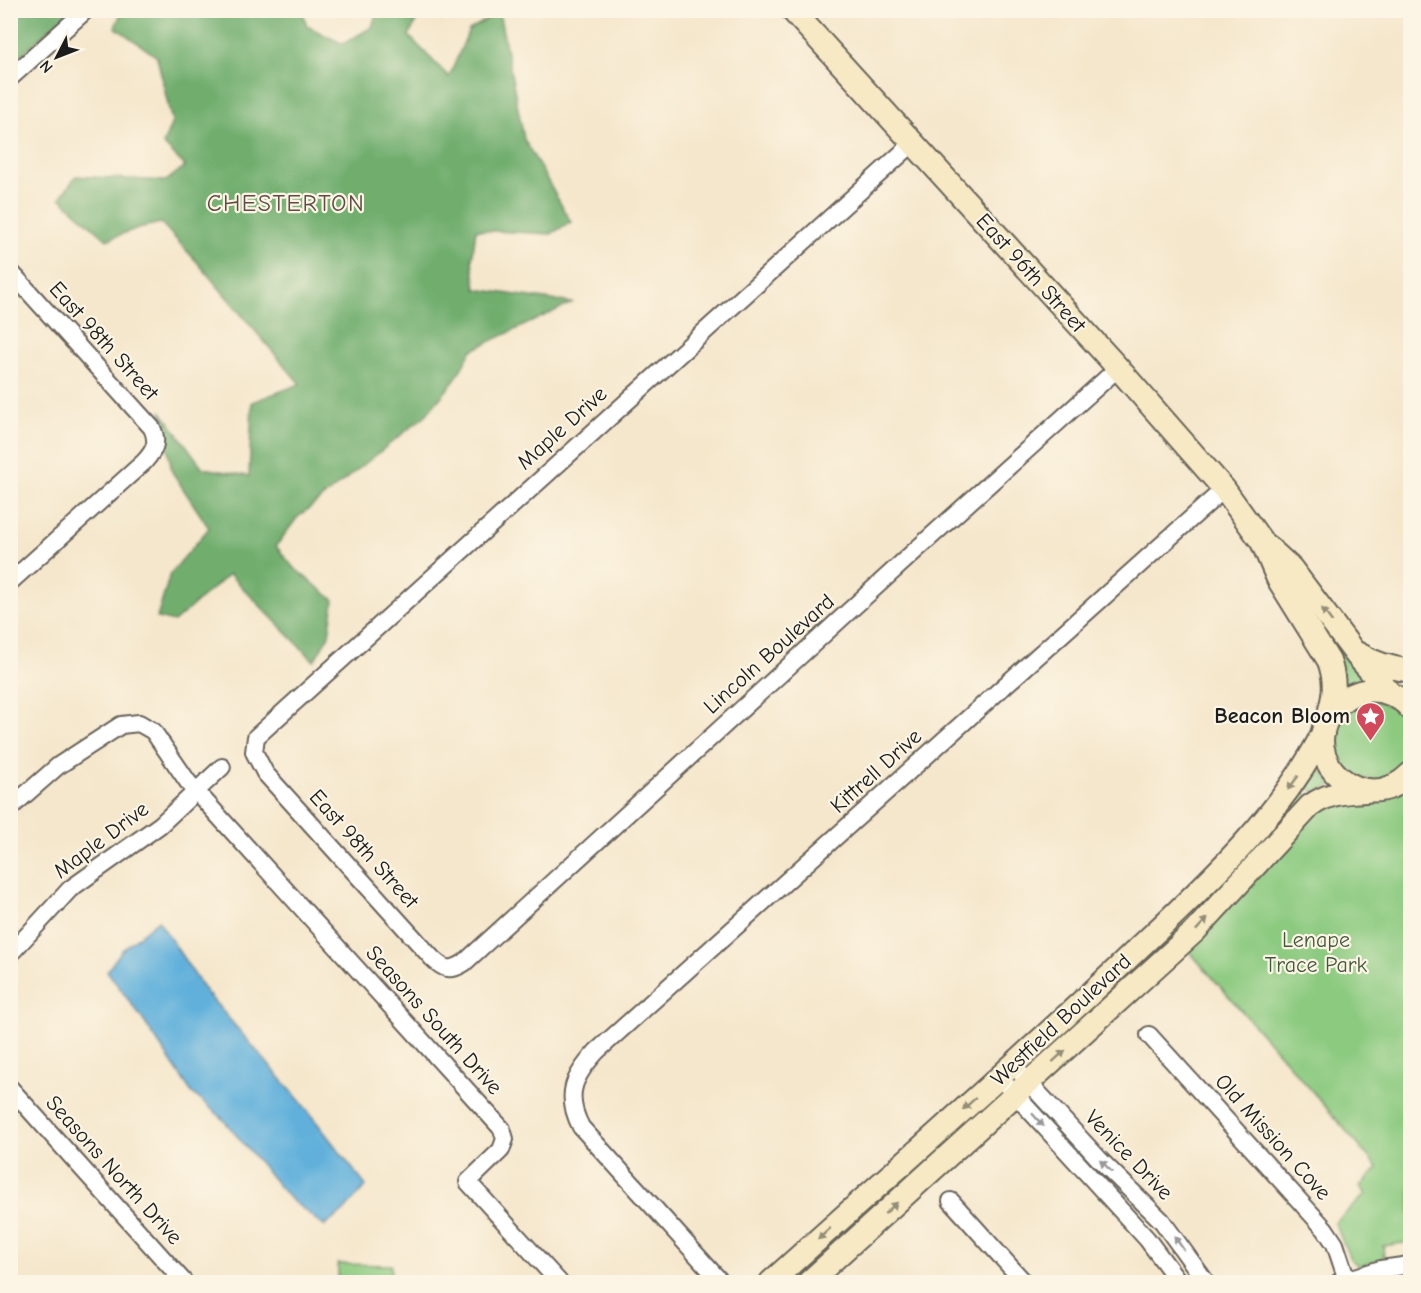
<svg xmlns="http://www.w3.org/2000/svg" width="1421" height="1293" viewBox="0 0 1421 1293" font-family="'Comic Neue',sans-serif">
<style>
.green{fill:#8cca80;stroke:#54734e;stroke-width:1.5}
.forest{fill:#71ae6e;stroke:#466545;stroke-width:1.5}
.water{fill:#61b0db;stroke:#3e667c;stroke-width:1.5}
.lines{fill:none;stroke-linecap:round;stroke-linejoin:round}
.minor-casing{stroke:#68635a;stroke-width:20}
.secondary-casing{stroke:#68635a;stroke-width:26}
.minor{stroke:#fff;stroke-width:16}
.secondary{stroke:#f6e9c3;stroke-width:22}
.oneway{fill:#948d78}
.oneway2{fill:#999}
.labels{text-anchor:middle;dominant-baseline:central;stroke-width:4.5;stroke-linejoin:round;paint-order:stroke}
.street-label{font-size:22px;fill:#1c1c1c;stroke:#fcf5e5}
.poi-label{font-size:22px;font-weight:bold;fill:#1c1c1c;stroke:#fcf5e5;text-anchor:end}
.park-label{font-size:22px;fill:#43593f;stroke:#fcf5e5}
.neighbourhood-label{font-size:24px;letter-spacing:1.5px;fill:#604c46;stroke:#fcf5e5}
</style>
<rect width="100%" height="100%" fill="#fcf5e5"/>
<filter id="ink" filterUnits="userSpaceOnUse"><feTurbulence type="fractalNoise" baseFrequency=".0167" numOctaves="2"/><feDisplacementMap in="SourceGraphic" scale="12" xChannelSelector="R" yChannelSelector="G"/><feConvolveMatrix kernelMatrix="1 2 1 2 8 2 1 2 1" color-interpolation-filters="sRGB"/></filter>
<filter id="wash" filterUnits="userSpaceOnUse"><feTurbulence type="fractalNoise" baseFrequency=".008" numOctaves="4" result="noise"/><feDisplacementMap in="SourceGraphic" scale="24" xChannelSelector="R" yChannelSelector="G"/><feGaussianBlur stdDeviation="1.35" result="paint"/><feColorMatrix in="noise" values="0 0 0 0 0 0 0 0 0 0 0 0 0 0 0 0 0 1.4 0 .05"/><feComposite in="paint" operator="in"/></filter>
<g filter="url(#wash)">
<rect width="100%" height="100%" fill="#f5e7cc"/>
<g class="green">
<polygon points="1284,572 1367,680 1344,691"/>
<circle cx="1373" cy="741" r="39"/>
<polygon points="1317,764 1332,785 1315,793 1304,783"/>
<polygon points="1410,786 1410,1242 1383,1246 1384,1259 1359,1266 1350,1259 1335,1223 1366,1194 1360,1186 1378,1168 1299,1076 1188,950 1319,808"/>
<polygon points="1301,788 1310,797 1209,908 1087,1018 1125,973"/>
<polygon points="338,1264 391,1265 391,1282 338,1282"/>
</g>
<g class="forest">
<polygon points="11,10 70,10 70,11 11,64"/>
<polygon points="122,11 303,11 307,26 343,44 372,27 377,11 421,11 409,36 449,77 469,30 499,12 524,139 571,222 551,234 476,230 472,260 476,289 572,303 472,350 455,380 426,415 297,518 276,546 293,567 334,600 329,635 314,661 229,574 174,622 157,618 170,574 209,528 172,472 161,411 203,468 249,476 252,402 300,384 198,263 161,223 138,228 107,240 60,198 76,176 166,181 185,166 163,144 172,122 157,57 115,27"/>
</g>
<polygon class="water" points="158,920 206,992 301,1102 366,1186 343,1212 324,1226 289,1198 221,1117 192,1093 141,1017 107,971 122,950"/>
</g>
<g filter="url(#ink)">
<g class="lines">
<defs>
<g id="minor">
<polyline points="10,78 86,10"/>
<path d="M 912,144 L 256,737 L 254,752 L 265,773 L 432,958 C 443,969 450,972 464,963 L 917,549 L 1118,368"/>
<path d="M 10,271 L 152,428 C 159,443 154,451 144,462 L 10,582"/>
<polyline points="10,808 58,766 121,725 139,723 153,731 188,782 204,800 502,1129 505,1139 501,1150 468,1182 559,1282"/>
<polyline points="10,954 70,889 160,825 222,767"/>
<polyline points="1149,1035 1325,1229 1335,1244 1347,1280"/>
<polyline points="1022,1075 1099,1159 1162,1221 1206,1282"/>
<polyline points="999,1077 1147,1239 1179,1282"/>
<polyline points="10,1088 184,1282"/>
<polyline points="951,1201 1024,1282"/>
<path d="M 721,1282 L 581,1127 C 564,1094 574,1076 597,1051 L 1224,489"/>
<polyline points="1339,1282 1381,1269 1410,1265"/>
</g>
<g id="secondary">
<path d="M 792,10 L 1118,368 L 1224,489 L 1262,542 L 1278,579 L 1329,661 C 1337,683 1334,698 1327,720"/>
<polyline points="1268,547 1291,568 1357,656 1390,693"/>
<path d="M 1359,654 C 1375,664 1391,668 1410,671"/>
<path d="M 1410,708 C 1398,695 1382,689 1364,691 C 1352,693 1341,701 1333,710 C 1295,760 1365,820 1410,774"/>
<path d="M 771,1282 C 888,1176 1007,1073 1121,965 C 1193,896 1277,823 1323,733"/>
<path d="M 809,1282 L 1195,931 L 1310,806 C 1328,793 1345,792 1366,791"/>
</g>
</defs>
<use href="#minor" class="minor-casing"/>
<use href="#secondary" class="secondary-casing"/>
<use href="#minor" class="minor"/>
<use href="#secondary" class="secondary"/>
</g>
<defs><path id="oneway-solid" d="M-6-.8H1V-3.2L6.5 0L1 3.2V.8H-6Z" transform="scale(1.5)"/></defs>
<g class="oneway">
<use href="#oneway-solid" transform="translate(1327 615) rotate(-127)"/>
<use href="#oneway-solid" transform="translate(1293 783) rotate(127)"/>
<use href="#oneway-solid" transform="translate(1202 924) rotate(-47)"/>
<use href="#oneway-solid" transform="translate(1059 1056) rotate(-42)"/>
<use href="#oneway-solid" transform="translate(969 1104) rotate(138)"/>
<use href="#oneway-solid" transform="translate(891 1208) rotate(-42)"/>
<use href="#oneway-solid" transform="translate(824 1234) rotate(138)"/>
</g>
<g class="oneway2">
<use href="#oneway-solid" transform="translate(1038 1120) rotate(48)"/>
<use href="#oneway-solid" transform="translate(1106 1166) rotate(-136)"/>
<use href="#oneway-solid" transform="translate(1179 1243) rotate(-125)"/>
</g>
</g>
<defs>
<symbol id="sight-pin" viewBox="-11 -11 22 30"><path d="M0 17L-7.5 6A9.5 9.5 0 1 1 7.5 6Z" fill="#d1495b" stroke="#fcf5e5"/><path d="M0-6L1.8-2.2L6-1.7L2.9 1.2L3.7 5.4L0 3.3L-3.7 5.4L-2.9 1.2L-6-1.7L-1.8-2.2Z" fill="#fff"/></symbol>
</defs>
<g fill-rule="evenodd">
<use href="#sight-pin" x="1354" y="700" width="33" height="45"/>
</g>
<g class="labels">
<g class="street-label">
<text transform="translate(1031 273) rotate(48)">East 96th Street</text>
<text transform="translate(104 341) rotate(48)">East 98th Street</text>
<text transform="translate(562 428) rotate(-42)">Maple Drive</text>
<text transform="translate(769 654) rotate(-42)">Lincoln Boulevard</text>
<text transform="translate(876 771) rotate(-42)">Kittrell Drive</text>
<text transform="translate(101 840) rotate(-37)">Maple Drive</text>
<text transform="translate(364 849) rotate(48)">East 98th Street</text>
<text transform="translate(434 1020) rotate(48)">Seasons South Drive</text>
<text transform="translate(1061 1020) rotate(-43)">Westfield Boulevard</text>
<text transform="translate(1273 1137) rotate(48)">Old Mission Cove</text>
<text transform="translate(1129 1155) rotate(46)">Venice Drive</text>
<text transform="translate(114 1170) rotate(48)">Seasons North Drive</text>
</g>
<g class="poi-label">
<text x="1350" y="716">Beacon Bloom</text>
</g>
<g class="park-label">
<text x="1316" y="940">Lenape<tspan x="1316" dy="25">Trace Park</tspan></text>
</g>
<g class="neighbourhood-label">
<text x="286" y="203">CHESTERTON</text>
</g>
</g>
<rect width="1421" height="1293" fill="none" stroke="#fcf5e5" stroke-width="36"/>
<g transform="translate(57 57) rotate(228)" stroke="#fcf5e5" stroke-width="4.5" paint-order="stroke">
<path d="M0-4.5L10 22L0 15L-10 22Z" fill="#1c1c1c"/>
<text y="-9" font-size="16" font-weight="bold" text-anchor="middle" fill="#1c1c1c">N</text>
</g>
</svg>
